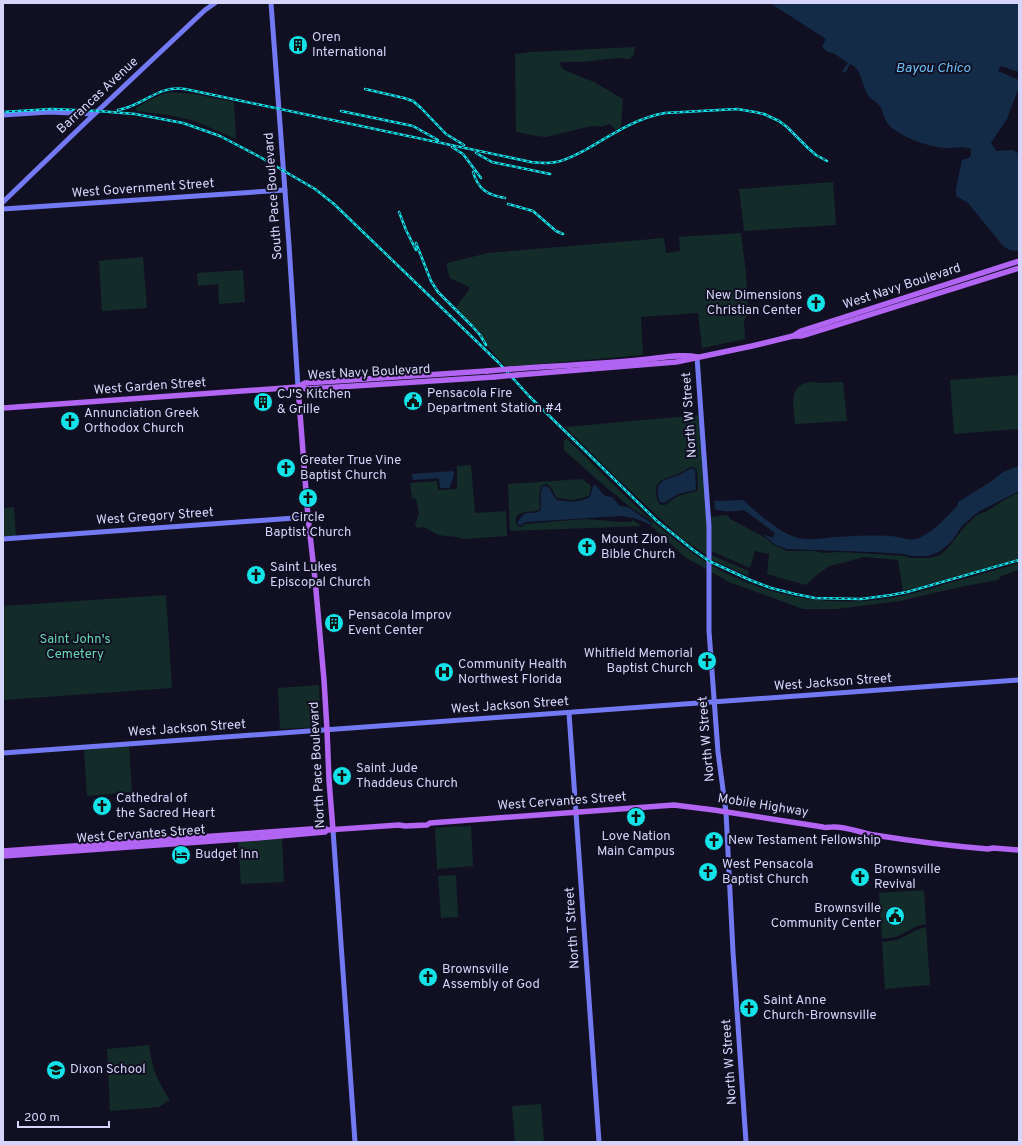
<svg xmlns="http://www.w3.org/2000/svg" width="1022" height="1145" viewBox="0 0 1022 1145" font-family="Overpass,sans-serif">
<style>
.green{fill:#132b29;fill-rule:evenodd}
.water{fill:#142b48}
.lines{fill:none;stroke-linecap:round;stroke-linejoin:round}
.secondary{stroke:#7379f3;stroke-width:5}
.primary{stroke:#b264f2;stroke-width:5.5}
.rail-casing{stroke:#13e3e8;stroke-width:2.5}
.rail{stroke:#111022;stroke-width:1;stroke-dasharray:3;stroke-linecap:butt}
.primary-bridge{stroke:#b264f2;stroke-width:5.5}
.labels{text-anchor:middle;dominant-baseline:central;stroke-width:4;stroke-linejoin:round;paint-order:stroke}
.poi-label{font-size:13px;fill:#d5d4fb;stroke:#111022;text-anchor:start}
.street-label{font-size:13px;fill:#d5d4fb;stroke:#111022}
.park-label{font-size:13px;fill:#66d5b1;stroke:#111022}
.water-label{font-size:14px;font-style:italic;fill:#6bbef3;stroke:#111022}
</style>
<rect width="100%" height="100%" fill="#111022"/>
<g class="green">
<polygon points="635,47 634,55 629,59 616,58 583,62 561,62 560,65 564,70 594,82 623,99 621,127 616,130 610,124 601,127 595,126 587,127 546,137 536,136 516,132 515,54 532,52"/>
<path d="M 170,92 L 194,94 L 234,102 L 236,139 L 195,121 L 169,115 L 136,111 L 136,108 C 147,101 158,95 170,92 Z"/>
<polygon points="833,182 836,225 744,231 739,189"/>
<polygon points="741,233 746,273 748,313 744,321 745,339 702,348 698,313 641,317 643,355 506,367 484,343 479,332 456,307 469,290 469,287 450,278 447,268 447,263 488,253 664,238 666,253 680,251 679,237"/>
<polygon points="143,257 147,308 102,311 99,261"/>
<polygon points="243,270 245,302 219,304 218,284 198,286 197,273"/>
<polygon points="1019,375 1019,429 954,434 950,380"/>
<path d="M 811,382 L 821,383 L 843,382 L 847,421 L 795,424 C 794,407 787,384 811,382 Z"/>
<path d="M 700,415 L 708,526 L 708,556 L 680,537 L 620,481 L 565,427 ZM 690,467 L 694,467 L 697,471 L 698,489 L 697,491 L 678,496 L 665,505 L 661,505 C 657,501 657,498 656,493 C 655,480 666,478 675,475 C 681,473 686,470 690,467 Z"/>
<path d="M 566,438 C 610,481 656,530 708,563 L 708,570 L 686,558 L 651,526 L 652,522 C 646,516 636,512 629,506 C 607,488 585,469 564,450 L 564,442 Z"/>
<polygon points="471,465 475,513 506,511 507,536 464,539 457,537 438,535 424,527 417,528 415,524 419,513 416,499 412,498 410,483 437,481 438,490 457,489 457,466"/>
<path d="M 582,479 L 591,486 L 589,496 L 574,500 L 557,498 C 553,493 553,488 547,484 L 542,485 C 538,493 539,500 540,509 C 536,512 532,511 527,512 C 523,512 522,514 518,514 C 515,518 515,522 518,526 L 522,527 L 524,524 L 585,519 L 622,522 L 631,522 L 633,520 L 641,526 L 510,531 L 508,484 Z"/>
<polygon points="1018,493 1019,495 1019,559 903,591 898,560 864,557 850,561 829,566 813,578 806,585 767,574 769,554 755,551 750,568 711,551 710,517 728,515 730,519 766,538 774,545 787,551 815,551 824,553 839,552 876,554 904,556 911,558 928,558 938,556 946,550 966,525 977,515 987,511 1009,497"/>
<polygon points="14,507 16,536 3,537 3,508"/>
<polygon points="711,555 749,571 748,576 713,560 711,558"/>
<path d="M 1019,563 L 1019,570 L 1001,576 L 998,580 L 960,587 L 900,601 L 837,609 L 803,609 L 729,582 L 711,572 L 711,565 C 763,596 830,608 890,598 C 910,595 929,589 949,583 C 972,577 996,570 1019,563 Z"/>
<polygon points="166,595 172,688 3,700 3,606"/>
<polygon points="319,685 321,727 280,729 278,688"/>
<polygon points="129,746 132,792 87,796 84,749"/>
<polygon points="459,826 459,827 471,826 473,866 437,869 435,828"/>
<polygon points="282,837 284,882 241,884 238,841"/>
<polygon points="456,875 458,917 441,918 438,876"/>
<polygon points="924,890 926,924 917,926 896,937 882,939 879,893"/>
<polygon points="926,927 930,985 885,989 882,942 897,940 919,929"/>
<path d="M 149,1045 C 152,1069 157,1080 170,1100 L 159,1107 L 110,1111 L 107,1049 Z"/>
<polygon points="541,1104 544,1142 515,1142 512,1106"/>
</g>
<g class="water">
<path d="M 770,3 L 1019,3 L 1019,72 L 1001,66 L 998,71 L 1019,80 L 1019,87 L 1007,119 L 991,143 L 996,151 L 1013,150 L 1019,154 L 1019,251 L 1010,250 L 1004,247 L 968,203 L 956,196 L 956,188 L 962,160 L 969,158 L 971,155 L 971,149 C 962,145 953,149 944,148 C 928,146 908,140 895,130 C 890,127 886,122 884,116 C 882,114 883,110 881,108 C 878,102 871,100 868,95 C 861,84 863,70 850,64 L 845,73 L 842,71 L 848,63 L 835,54 L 826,51 L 822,46 L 826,39 Z"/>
<path d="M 1019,466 L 1019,491 L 978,512 L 962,526 L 951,542 L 939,552 L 928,556 L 911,556 L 904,554 L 872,552 L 787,549 L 774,544 L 763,534 L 773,538 L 775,533 L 744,510 C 734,511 724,513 715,509 L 714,501 L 743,500 C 756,512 776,529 792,536 C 806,542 823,538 837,537 C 854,536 872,535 889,536 C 901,536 909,543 921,537 C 936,530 947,516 958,505 L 958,502 L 992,481 L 1003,472 Z"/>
<path d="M 693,468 L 695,471 L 696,490 L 678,494 L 664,503 C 658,502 659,499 658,494 C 656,481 666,479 676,476 C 682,474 687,470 693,468 Z"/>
<path d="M 453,471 L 454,472 C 454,476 451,485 449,488 L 440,488 L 439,478 L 413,480 L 412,474 Z"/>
<path d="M 595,485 L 605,496 L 612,497 L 620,506 L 628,507 L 651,523 L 650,525 C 642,520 631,517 621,516 L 525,522 L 521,525 L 518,525 L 518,522 C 520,519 522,515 525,514 C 530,511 536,515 541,510 C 541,501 539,494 543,486 C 551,486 550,490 553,495 C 554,497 555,498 557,500 C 568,502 580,503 590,497 L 593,486 Z"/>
</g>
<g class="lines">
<g class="secondary">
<polyline points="271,3 289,245 298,387"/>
<polyline points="3,115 49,112 94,114"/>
<polyline points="3,202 86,122 205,10 215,3"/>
<polyline points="3,209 285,190"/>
<polyline points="697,357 709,526 709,631 718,752 726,812 733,952 746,1142"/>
<polyline points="3,539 308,517"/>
<polyline points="569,713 599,1142"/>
<polyline points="3,753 1019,680"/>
<polyline points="333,830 355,1142"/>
</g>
<g class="primary">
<polyline points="793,336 801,331 1019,261"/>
<path d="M 511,369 C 554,366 596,364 639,360 C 656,359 681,353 697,357"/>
<polyline points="517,375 676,362 752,346 793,336 802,336 1019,268"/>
<polyline points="298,387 308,517 315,579 324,680 327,730 329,780 333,830"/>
<polyline points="298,387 305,383 487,371"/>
<polyline points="3,408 298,387 307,389 494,377"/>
<polyline points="3,851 325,828 327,830"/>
<path d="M 3,856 L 257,838 L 325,832 L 327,830 L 399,825 L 405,826 L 427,825 L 430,823 L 674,805 L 714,810 L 823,827 C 826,828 828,827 832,827 C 846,826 860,833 874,835 C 912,841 950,846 988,849 L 993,848 L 1019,850"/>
</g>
<defs>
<g id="rail">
<polyline points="365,89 404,98 413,101 421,108 446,134 464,145"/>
<path d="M 118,110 C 144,106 156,85 185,89 L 531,162 C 540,163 547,164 556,162 C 567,160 577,154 587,149 C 611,135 636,118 665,113 L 737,109 L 755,112 L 764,114 L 779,121 L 787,127 L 808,148 L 816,155 L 827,161"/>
<polyline points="341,111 413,126 438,140"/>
<polyline points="3,112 52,109 98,111 135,114 183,123 220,136 260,157 315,189 334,204 498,362 530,397 657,521 692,549 709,561 750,580 771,588 795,594 815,598 861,599 891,595 907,592 1019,560"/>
<polyline points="452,147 463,154 481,178"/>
<polyline points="476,153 492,162 550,174"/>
<path d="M 473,172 C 478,189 487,195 505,198"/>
<polyline points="508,204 533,211 556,231 563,234"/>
<polyline points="399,212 406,230 416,250"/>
<polyline points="416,243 431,281 438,292 472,326 480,335 486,345"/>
</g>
</defs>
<use href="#rail" class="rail-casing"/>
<use href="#rail" class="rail"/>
<g class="primary-bridge">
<polyline points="487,371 511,369"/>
<polyline points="494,377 517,375"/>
</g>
</g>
<defs>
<symbol id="building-disc" viewBox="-11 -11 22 22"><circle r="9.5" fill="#13e3e8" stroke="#111022"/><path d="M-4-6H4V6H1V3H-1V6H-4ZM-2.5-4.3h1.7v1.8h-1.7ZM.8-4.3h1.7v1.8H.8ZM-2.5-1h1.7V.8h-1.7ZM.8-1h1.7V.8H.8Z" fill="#111"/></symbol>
<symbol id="church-disc" viewBox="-11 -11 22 22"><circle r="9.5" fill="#13e3e8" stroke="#111022"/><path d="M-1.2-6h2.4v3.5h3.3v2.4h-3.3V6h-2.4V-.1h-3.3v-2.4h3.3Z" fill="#111"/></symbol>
<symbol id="civic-disc" viewBox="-11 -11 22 22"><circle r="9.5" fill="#13e3e8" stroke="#111022"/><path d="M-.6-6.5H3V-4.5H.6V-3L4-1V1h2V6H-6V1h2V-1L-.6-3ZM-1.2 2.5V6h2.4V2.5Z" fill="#111"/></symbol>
<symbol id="hospital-disc" viewBox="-11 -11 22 22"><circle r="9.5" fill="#13e3e8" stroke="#111022"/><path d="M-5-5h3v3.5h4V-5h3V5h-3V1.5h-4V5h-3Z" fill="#111"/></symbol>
<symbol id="hotel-disc" viewBox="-11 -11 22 22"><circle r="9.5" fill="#13e3e8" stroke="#111022"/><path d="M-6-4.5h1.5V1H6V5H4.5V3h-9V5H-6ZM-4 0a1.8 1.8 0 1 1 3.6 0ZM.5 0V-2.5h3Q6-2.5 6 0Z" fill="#111"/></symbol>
<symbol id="school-disc" viewBox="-11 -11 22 22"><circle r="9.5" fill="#13e3e8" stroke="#111022"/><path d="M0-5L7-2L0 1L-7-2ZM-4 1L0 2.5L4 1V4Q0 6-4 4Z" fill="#111"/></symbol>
</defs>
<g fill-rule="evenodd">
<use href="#building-disc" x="287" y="34" width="22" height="22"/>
<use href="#church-disc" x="805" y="292" width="22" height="22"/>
<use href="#civic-disc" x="402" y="390" width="22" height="22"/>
<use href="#building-disc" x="252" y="391" width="22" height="22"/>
<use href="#church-disc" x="59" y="410" width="22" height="22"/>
<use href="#church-disc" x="275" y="457" width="22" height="22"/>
<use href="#church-disc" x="297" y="487" width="22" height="22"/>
<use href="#church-disc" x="576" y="536" width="22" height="22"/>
<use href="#church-disc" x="245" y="564" width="22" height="22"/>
<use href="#building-disc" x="323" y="612" width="22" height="22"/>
<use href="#church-disc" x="696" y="650" width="22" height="22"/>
<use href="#hospital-disc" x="433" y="661" width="22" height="22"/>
<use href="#church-disc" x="331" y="765" width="22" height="22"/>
<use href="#church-disc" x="91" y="795" width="22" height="22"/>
<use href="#church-disc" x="625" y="806" width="22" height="22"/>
<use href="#church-disc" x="703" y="830" width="22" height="22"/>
<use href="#hotel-disc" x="170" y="844" width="22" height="22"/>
<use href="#church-disc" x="697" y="861" width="22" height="22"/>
<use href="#church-disc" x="849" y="866" width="22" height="22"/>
<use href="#civic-disc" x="884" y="905" width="22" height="22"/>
<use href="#church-disc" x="417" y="966" width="22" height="22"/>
<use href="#church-disc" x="738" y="997" width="22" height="22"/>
<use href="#school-disc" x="45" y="1059" width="22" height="22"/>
</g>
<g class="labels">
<g class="poi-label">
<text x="312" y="38">Oren<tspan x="312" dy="15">International</tspan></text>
<text x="802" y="296" text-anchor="end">New Dimensions<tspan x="802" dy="15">Christian Center</tspan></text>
<text x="427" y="394">Pensacola Fire<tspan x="427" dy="15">Department Station #4</tspan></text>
<text x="277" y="395">CJ'S Kitchen<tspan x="277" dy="15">&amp; Grille</tspan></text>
<text x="84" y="414">Annunciation Greek<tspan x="84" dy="15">Orthodox Church</tspan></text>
<text x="300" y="461">Greater True Vine<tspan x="300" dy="15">Baptist Church</tspan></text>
<text x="308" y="518" text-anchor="middle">Circle<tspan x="308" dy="15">Baptist Church</tspan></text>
<text x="601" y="540">Mount Zion<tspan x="601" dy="15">Bible Church</tspan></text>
<text x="270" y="568">Saint Lukes<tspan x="270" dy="15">Episcopal Church</tspan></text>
<text x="348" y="616">Pensacola Improv<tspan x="348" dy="15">Event Center</tspan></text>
<text x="693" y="654" text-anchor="end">Whitfield Memorial<tspan x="693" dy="15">Baptist Church</tspan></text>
<text x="458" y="665">Community Health<tspan x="458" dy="15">Northwest Florida</tspan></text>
<text x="356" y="769">Saint Jude<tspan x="356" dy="15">Thaddeus Church</tspan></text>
<text x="116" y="799">Cathedral of<tspan x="116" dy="15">the Sacred Heart</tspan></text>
<text x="636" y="837" text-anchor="middle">Love Nation<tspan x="636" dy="15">Main Campus</tspan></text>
<text x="728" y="841">New Testament Fellowship</text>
<text x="195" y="855">Budget Inn</text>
<text x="722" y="865">West Pensacola<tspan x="722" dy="15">Baptist Church</tspan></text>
<text x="874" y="870">Brownsville<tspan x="874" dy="15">Revival</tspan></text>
<text x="881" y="909" text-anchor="end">Brownsville<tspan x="881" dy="15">Community Center</tspan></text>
<text x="442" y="970">Brownsville<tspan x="442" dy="15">Assembly of God</tspan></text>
<text x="763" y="1001">Saint Anne<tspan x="763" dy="15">Church-Brownsville</tspan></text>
<text x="70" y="1070">Dixon School</text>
</g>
<g class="street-label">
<text transform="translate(98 96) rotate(-43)">Barrancas Avenue</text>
<text transform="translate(143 189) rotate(-4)">West Government Street</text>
<text transform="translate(274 196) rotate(-94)">South Pace Boulevard</text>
<text transform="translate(902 287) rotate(-18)">West Navy Boulevard</text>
<text transform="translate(369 373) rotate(-3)">West Navy Boulevard</text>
<text transform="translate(150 387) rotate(-4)">West Garden Street</text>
<text transform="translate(690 415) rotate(-94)">North W Street</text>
<text transform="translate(155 517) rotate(-4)">West Gregory Street</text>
<text transform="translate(833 683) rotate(-4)">West Jackson Street</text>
<text transform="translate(510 706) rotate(-4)">West Jackson Street</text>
<text transform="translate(187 729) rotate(-4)">West Jackson Street</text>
<text transform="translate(707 739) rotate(-95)">North W Street</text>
<text transform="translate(318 765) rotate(-93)">North Pace Boulevard</text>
<text transform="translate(562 802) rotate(-4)">West Cervantes Street</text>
<text transform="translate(763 806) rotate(9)">Mobile Highway</text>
<text transform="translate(141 835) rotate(-4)">West Cervantes Street</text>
<text transform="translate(573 928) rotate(-94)">North T Street</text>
<text transform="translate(730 1062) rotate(-94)">North W Street</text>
</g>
<g class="park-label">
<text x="75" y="640">Saint John's<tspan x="75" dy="15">Cemetery</tspan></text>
</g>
<g class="water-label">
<text x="933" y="68">Bayou Chico</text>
</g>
</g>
<rect width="1022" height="1145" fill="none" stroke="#d5d4fb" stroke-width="8"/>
<path d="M18 1121v6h91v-6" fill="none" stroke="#d5d4fb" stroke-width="2"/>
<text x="24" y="1121" font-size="12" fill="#d5d4fb" stroke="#111022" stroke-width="3" paint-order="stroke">200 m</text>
</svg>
